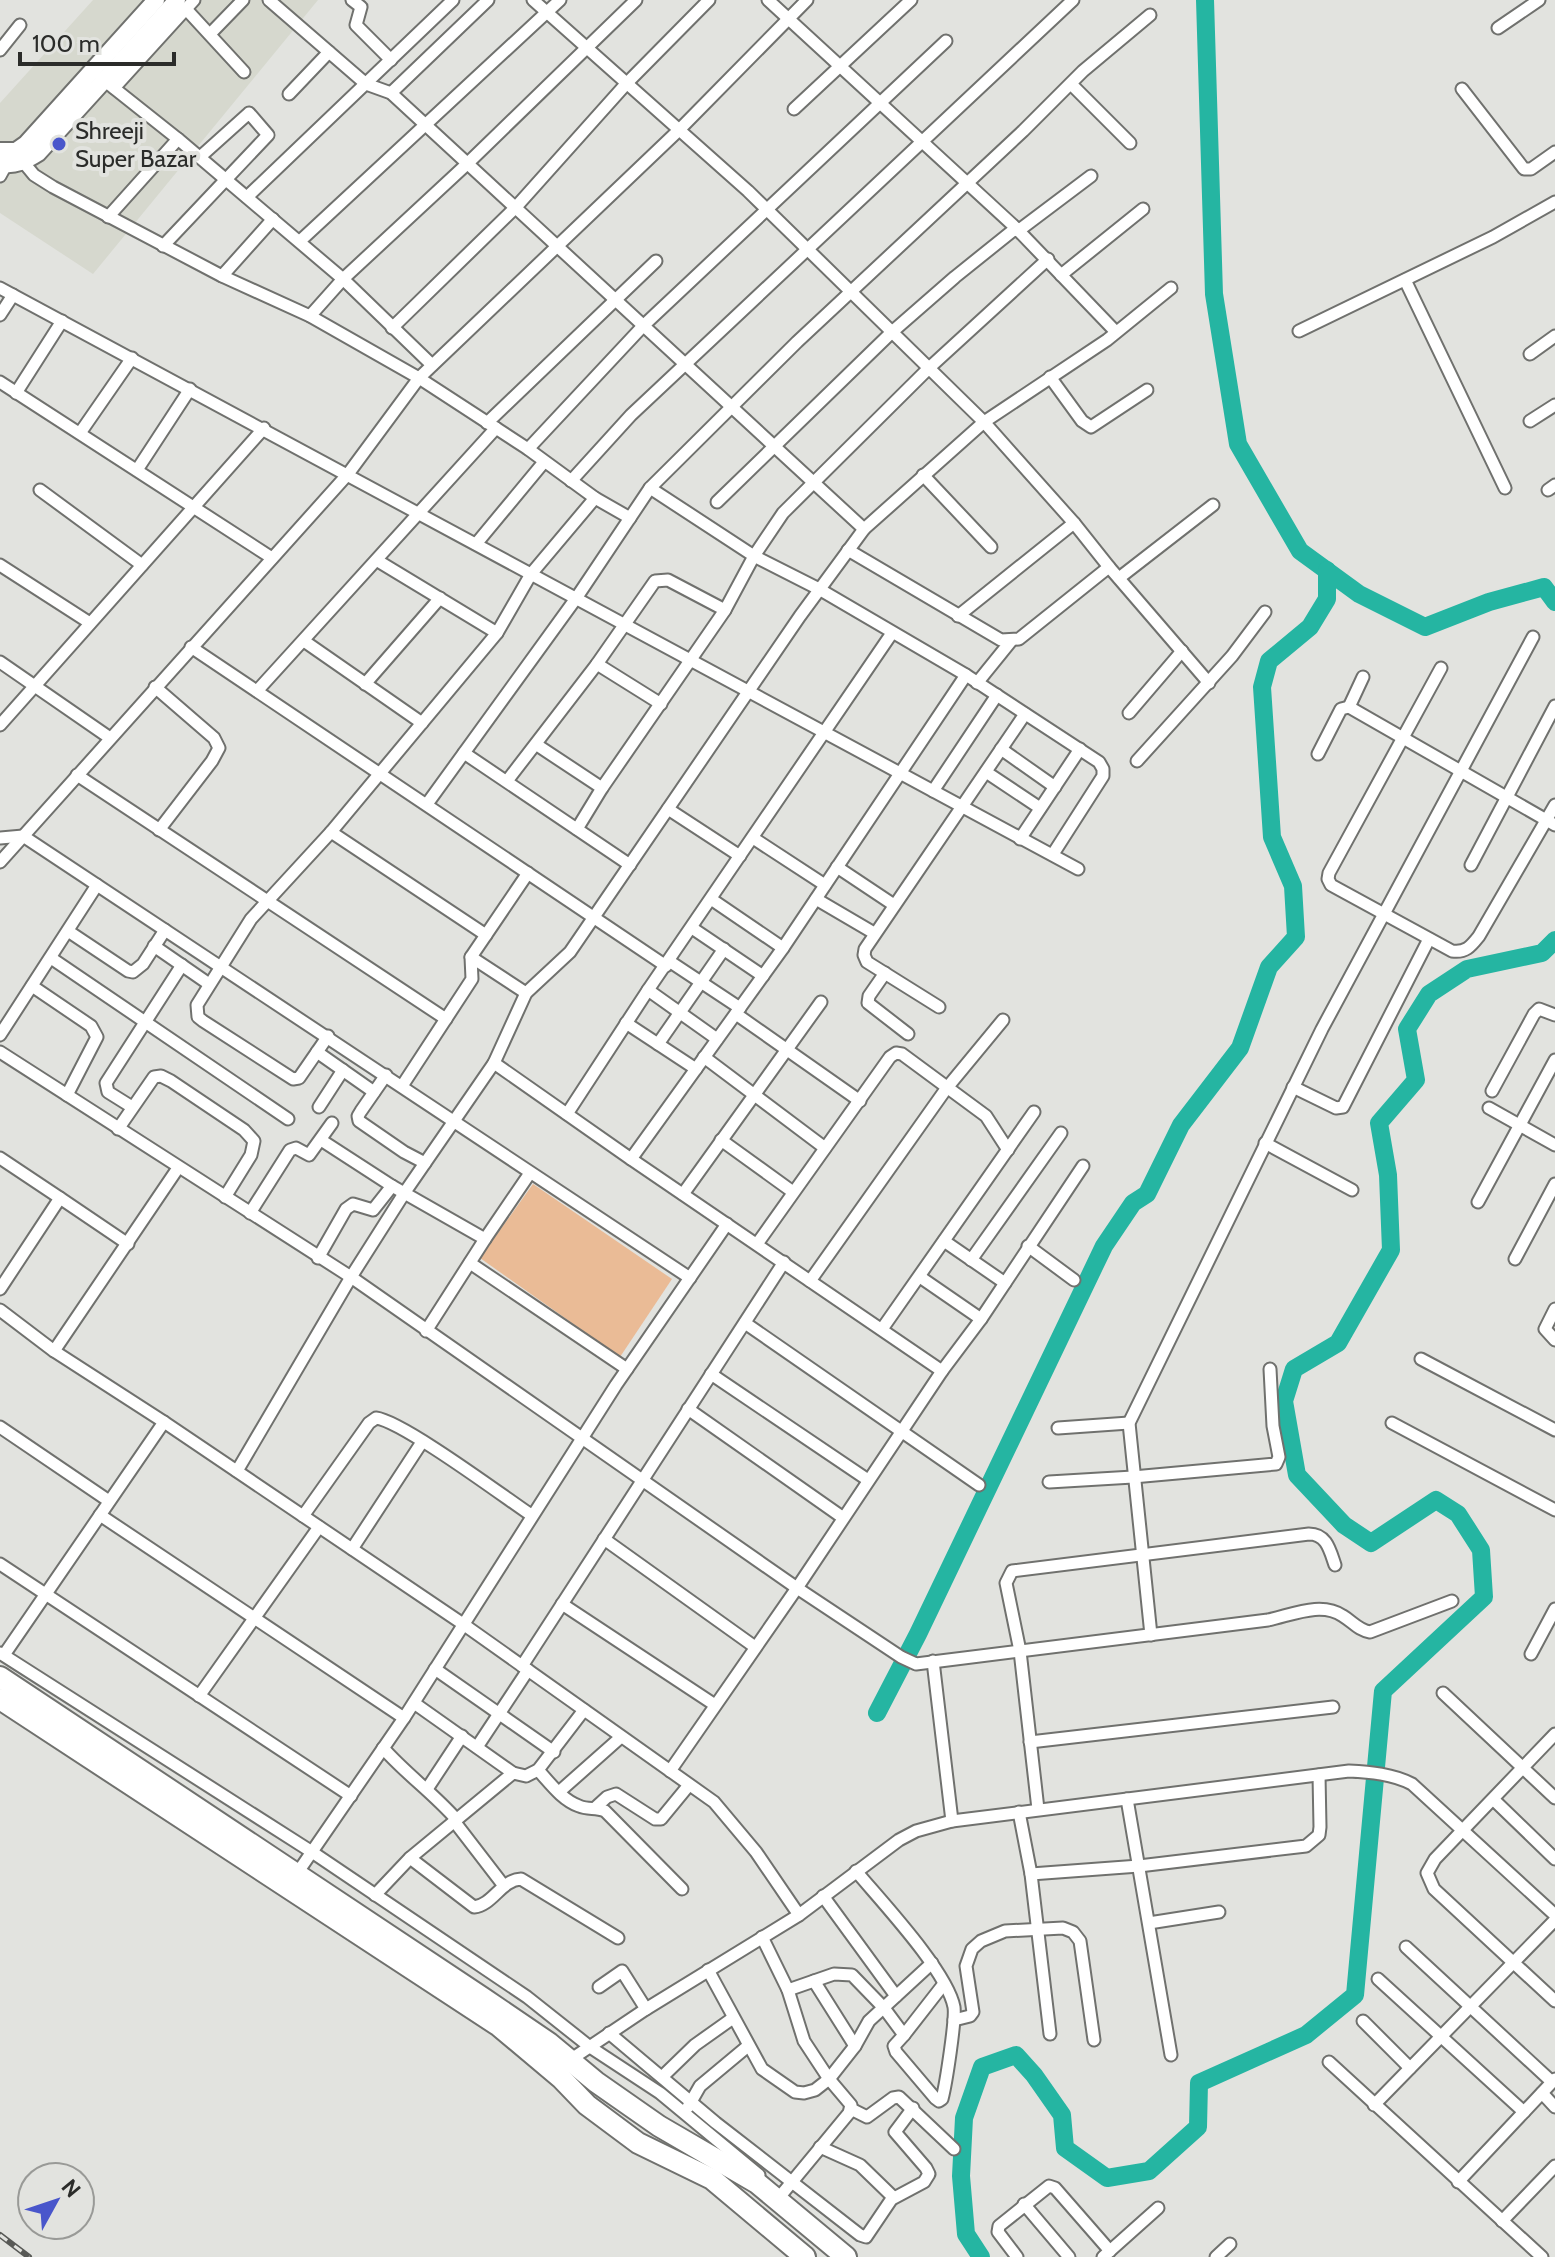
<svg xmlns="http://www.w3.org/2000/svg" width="1555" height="2257" viewBox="0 0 1555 2257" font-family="Cabin,sans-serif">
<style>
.built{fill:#d6d8ce}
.green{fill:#eabb96}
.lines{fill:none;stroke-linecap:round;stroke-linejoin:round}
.river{stroke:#25b5a2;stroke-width:18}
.street-casing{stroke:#70716e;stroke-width:15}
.secondary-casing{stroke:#70716e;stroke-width:20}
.highway-casing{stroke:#70716e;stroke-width:24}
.street{stroke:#fff;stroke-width:11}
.secondary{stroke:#fff;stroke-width:16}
.highway{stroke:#fff;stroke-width:20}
.rail-casing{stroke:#585956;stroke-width:6}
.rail{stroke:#e2e3df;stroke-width:3;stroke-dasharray:9;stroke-linecap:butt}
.poi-dot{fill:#4956cb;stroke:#e2e3df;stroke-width:3}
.labels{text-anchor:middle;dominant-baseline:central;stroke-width:8;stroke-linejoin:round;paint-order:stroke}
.poi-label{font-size:24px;fill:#2b2c2a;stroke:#e2e3df;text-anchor:start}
</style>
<rect width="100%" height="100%" fill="#e2e3df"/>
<polygon class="built" points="93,0 318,0 93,274 0,213 0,103"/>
<polygon class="green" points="533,1184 672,1279 620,1357 480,1258"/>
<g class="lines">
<g class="river">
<polyline points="1205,0 1214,294 1238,444 1300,551 1359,594 1425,627 1489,602 1544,587 1555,602"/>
<polyline points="877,1713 918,1634 1104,1246 1133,1203 1147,1194 1181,1125 1240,1048 1269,967 1296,937 1293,886 1272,837 1262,687 1269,661 1310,627 1327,599 1327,570"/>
<polyline points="981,2257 966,2234 961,2176 964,2118 982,2067 1016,2055 1034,2075 1062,2115 1065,2148 1107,2178 1149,2171 1198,2127 1199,2083 1306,2035 1355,1995 1383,1691 1484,1597 1481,1550 1458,1514 1436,1500 1371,1543 1344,1525 1297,1475 1284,1401 1294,1369 1338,1343 1391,1250 1388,1175 1379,1123 1416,1080 1407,1029 1429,994 1467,969 1542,953 1555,940"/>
</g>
<defs>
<g id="street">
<polyline points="269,0 366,84 391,93 864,529 984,422 1107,340 1171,288"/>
<polyline points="352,0 361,7 356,25 391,60"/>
<polyline points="533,0 748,191 984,422 1074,523 1109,567 1209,683"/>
<polyline points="768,0 1016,228 1115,331"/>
<polyline points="186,9 244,72"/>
<polyline points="1498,28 1539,0"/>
<polyline points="210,34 243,0"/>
<polyline points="0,50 20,25"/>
<polyline points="105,81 178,139 343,279 432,365"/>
<polyline points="1071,84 1130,143"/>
<polyline points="114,88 194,0"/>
<polyline points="1462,89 1524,169 1531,169 1555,152"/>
<polyline points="391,93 488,0"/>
<polyline points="289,94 329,52"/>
<polyline points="794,109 911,0"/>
<polyline points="20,158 34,175 53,187 222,276 310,316 419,378 528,449 595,498 630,518"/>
<polyline points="0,176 6,165"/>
<polyline points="247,197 453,0"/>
<polyline points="108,217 178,139"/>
<polyline points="1018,231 1091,176"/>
<polyline points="300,241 560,0"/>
<polyline points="163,246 268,135 249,113 200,157"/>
<polyline points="1061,275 1143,209"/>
<polyline points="222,276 273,219"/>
<polyline points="1405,280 1505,488"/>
<polyline points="0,288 1078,869"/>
<polyline points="0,315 13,295"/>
<polyline points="310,316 343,279 468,163 636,0"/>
<polyline points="392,328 516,207 626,84 709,0"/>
<polyline points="1299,331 1493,237 1555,202"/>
<polyline points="1530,354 1555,336"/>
<polyline points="1050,377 1082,421 1091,427 1147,390"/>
<polyline points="0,382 272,558"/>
<polyline points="16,393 62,321"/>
<polyline points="1530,421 1555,405"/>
<polyline points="487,423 656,261"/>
<polyline points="80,433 132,358"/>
<polyline points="528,449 643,326 946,41"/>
<polyline points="137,470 190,389"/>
<polyline points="923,475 991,547"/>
<polyline points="571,481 631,415 1073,0"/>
<polyline points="650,488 754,556 819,589 966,675 1099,762 1103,769 1103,776 1053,854"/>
<polyline points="40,490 142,565"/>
<polyline points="1548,490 1555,485"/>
<polyline points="717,502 892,332 955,277 1016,228"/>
<polyline points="476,544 544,462"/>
<polyline points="848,550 1001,640 1019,639 1109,567"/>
<polyline points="378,561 497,633"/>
<polyline points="0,565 90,623"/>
<polyline points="1119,578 1213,505"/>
<polyline points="958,616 1074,523"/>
<polyline points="304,641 422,723"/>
<polyline points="191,647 666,966"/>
<polyline points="0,662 110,738"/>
<polyline points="597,664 661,704"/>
<path d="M 1441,668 L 1329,873 L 1328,879 L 1331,885 L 1452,951 C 1466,953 1471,946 1479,936 L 1555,805"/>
<polyline points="1363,677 1349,707 1555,825"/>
<polyline points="977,683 1011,641"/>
<polyline points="365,684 440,598"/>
<polyline points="155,687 214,738 219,748 212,761 159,830"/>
<polyline points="257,691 496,428"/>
<polyline points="1129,713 1182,651"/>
<polyline points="0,725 264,428"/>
<polyline points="537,745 602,788"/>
<polyline points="1001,749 1055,787"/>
<polyline points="464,753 630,865"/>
<polyline points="1318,754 1341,709 1349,707"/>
<polyline points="1137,761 1232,656 1265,612"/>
<polyline points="986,772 1040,808"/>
<polyline points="77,775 446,1019"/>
<polyline points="507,781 597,664 655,581 668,580 725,610"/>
<polyline points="933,791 997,695"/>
<polyline points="427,804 577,597 650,488 797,342 1023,131 1083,71 1150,15"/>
<polyline points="668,809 740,856"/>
<polyline points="577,829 602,788 725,610 754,556 783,513 929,368 1048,259"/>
<polyline points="331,832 486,935"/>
<polyline points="0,838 23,836 690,1278"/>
<polyline points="753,838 825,885"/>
<polyline points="1020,839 1080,749"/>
<polyline points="0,862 348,474 419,378 679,130 807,0"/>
<polyline points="1471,865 1555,706"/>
<polyline points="837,867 894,905"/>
<polyline points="711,899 783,948"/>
<polyline points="816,899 874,933"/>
<polyline points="692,928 763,976"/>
<polyline points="68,931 128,971 133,972 143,964 165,930"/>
<polyline points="154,946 209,984"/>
<polyline points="51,958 288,1119"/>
<polyline points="669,961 740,1008"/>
<polyline points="885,973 869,996 868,1003 908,1034"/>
<polyline points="32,986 91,1026 97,1037 67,1095"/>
<polyline points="648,990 717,1039"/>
<polyline points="526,993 471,957 528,873"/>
<polyline points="939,1007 867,962 864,955 865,949 1025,714"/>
<polyline points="736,1014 860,1101"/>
<polyline points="626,1023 696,1069"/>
<polyline points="0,1035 97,885"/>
<polyline points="328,1036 299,1078 293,1079 203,1021 198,1017 197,1005 251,919 331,832 497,633 531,574 595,498"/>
<polyline points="658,1044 724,949"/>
<path d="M 0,1052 L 351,1277 L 797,1588 L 901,1657 L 916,1664 L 1268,1620 C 1292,1615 1321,1601 1343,1616 C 1353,1622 1358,1630 1370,1632 L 1452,1601"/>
<polyline points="317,1052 374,1092"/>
<polyline points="704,1057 825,1148"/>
<polyline points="494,1063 631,1159 783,948 966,675"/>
<polyline points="386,1075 361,1111 358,1116 359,1121 404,1152 425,1163"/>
<polyline points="402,1086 472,979 471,957"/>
<polyline points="1293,1087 1336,1108 1343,1107 1429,939"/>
<polyline points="1492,1091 1534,1014 1539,1009 1555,1015"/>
<polyline points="132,1107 108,1092 106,1083 182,965"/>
<polyline points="319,1107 343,1070"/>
<polyline points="1489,1108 1555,1145"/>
<polyline points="567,1114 648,990 892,633"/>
<polyline points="118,1129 154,1077 161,1076 171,1081 244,1130 254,1141 251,1155 225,1197"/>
<polyline points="321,1140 392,1186 485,1239 426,1331"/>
<polyline points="721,1140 793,1192"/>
<polyline points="1265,1143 1352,1190"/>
<polyline points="0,1158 60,1198"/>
<polyline points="631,1159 942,1371 797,1588 670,1771"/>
<polyline points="683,1194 821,1002"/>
<polyline points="1478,1202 1555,1060"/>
<polyline points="250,1213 290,1150 296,1148 309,1155 332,1123"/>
<polyline points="485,1239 530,1173"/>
<polyline points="944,1241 1005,1283"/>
<polyline points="757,1244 890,1057 896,1053 902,1054 986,1116 1008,1150"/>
<polyline points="1028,1246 1074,1280"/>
<polyline points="318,1258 346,1209 353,1204 373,1210 392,1186"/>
<polyline points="1515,1259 1555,1184"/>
<polyline points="971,1260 1061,1133"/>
<polyline points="470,1263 627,1369"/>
<polyline points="920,1277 981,1319"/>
<polyline points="810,1281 946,1089 1003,1020"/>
<polyline points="0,1289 60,1198 128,1244"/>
<polyline points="1555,1309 1545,1329 1555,1340"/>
<polyline points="0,1310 54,1351 164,1422 463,1624 714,1802 756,1852 799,1915"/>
<polyline points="745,1323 979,1485"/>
<polyline points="882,1329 1034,1112"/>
<polyline points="54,1351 178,1168"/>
<polyline points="1421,1359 1555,1430"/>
<polyline points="942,1371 981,1319 1083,1166"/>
<polyline points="711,1374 868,1480"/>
<polyline points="688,1409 842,1517"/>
<polyline points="1392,1423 1555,1510"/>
<polyline points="0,1427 109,1501"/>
<polyline points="1058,1428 1129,1423"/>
<polyline points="237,1471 351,1277 405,1192 494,1063 526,993 570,952 800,616 864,529"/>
<polyline points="1049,1482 1133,1477 1276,1464 1279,1457 1273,1426 1270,1369"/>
<polyline points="100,1515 404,1718"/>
<path d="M 303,1516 L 369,1423 L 376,1418 C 402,1421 503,1496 531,1515"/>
<polyline points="604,1539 755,1647"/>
<polyline points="352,1549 422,1442"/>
<polyline points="0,1564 351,1796"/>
<polyline points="562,1604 715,1705"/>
<polyline points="1151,1635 1129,1423 1322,1029 1533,637"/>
<polyline points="0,1653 312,1852 527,1997 590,2047 660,2093 759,2175"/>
<polyline points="1531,1654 1555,1609"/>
<polyline points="4,1655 164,1422"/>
<polyline points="933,1661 952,1821"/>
<polyline points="522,1666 784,1262"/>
<polyline points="435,1669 554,1752"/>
<polyline points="1443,1693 1555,1798"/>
<polyline points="199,1696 319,1527"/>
<polyline points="414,1703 513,1773"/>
<polyline points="1555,1734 1435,1859 1427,1873 1434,1889 1555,2001"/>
<polyline points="1030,1742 1333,1707"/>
<polyline points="477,1747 528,1670"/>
<path d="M 383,1748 C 406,1774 433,1793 456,1819"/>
<path d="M 538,1770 C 550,1783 562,1800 579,1806 C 588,1810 596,1807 605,1811 L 682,1889"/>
<polyline points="427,1789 462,1736"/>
<polyline points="559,1792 621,1737"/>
<polyline points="1127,1799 1171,2055"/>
<polyline points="1494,1800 1555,1859"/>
<polyline points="595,1808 607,1797 616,1794 655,1819 661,1819 689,1785"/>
<path d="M 1038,1809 L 1020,1651 L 1006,1583 L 1012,1571 L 1309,1534 C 1327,1534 1330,1551 1335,1565"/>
<polyline points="1019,1812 1031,1874 1050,2034"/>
<polyline points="454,1821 504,1886"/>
<path d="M 410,1858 L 474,1907 C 493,1905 501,1880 521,1879 L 618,1938"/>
<polyline points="298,1872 404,1718 616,1385 727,1224"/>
<polyline points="1031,1874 1139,1866 1306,1846 1319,1835 1320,1827 1319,1775"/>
<polyline points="375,1895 410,1858 513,1773 526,1776 538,1770 584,1710"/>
<polyline points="823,1896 896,1996"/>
<polyline points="1149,1923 1219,1912"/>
<polyline points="762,1937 788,1990 804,2041 829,2079 851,2105 849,2113 777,2200"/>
<polyline points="1406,1947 1552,2082"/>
<polyline points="708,1970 762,2069 795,2092 804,2093 815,2090 829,2079 855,2046 869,2021 932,1963"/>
<polyline points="1378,1979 1524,2112"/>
<polyline points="814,1981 855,2046"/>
<polyline points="599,1987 622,1971 646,2009"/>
<path d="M 788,1990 L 834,1974 L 852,1975 L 884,2008 L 904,2035 L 894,2046 L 896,2052 L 935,2098 L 939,2101 L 942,2099 C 946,2084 956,2019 954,2007 C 947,1971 881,1901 856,1871"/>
<polyline points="954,2020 970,2016 973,2012 966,1966 972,1949 981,1941 1005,1931 1063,1928 1073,1932 1080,1941 1094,2040"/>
<polyline points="1363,2021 1410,2068"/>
<polyline points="609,2033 716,2123 860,2235 866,2237 893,2197 860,2165 820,2147"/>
<polyline points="904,2035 943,1985"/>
<path d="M 570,2060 L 646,2009 L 799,1915 L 899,1840 L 916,1831 L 952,1821 L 1349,1771 C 1370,1772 1393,1774 1412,1784 L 1555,1915"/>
<polyline points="1329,2062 1542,2257"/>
<polyline points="662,2077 695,2045 733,2018"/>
<polyline points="1542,2093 1555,2107"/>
<polyline points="1374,2105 1555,1920"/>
<polyline points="688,2107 700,2086 748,2046"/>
<polyline points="851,2109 867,2117 893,2098 899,2097 954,2149"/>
<polyline points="1458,2182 1555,2079"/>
<polyline points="894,2198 924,2182 929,2174 926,2168 895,2132 913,2108"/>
<polyline points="1024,2204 1069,2257"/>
<polyline points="1502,2221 1555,2166"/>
<polyline points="1017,2257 998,2232 999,2226 1049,2186 1055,2188 1110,2251"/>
<polyline points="1103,2257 1158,2208"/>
<polyline points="1216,2257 1230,2244"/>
</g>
<g id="secondary">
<polyline points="0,151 16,151 26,144 156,0"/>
<path d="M 0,163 C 14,167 27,160 38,153 L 177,0"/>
</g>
<g id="highway">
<polyline points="0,1677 483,1998 549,2043 596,2082 659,2126 757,2183 846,2257"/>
<polyline points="0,1699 499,2026 561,2078 587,2105 638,2143 712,2179 805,2257"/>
</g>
</defs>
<use href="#street" class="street-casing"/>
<use href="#secondary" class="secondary-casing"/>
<use href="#highway" class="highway-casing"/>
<use href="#street" class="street"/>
<use href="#secondary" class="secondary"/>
<use href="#highway" class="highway"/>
<defs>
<polyline id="rail" points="0,2235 29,2257"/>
</defs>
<use href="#rail" class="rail-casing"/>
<use href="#rail" class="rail"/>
</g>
<circle class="poi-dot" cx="59" cy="144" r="8"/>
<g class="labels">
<g class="poi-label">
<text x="75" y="130">Shreeji<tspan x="75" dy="28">Super Bazar</tspan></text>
</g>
</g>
<g transform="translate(56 2201) rotate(50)"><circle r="38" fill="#e2e3df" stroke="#999a97" stroke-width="2"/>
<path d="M0-6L14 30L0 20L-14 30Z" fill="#4956cb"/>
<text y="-12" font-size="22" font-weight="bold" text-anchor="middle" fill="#2b2c2a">N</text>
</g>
<path d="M20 52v12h154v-12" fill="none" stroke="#2b2c2a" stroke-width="4"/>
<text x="32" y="52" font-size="24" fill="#2b2c2a" stroke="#e2e3df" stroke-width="6" paint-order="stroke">100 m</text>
</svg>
